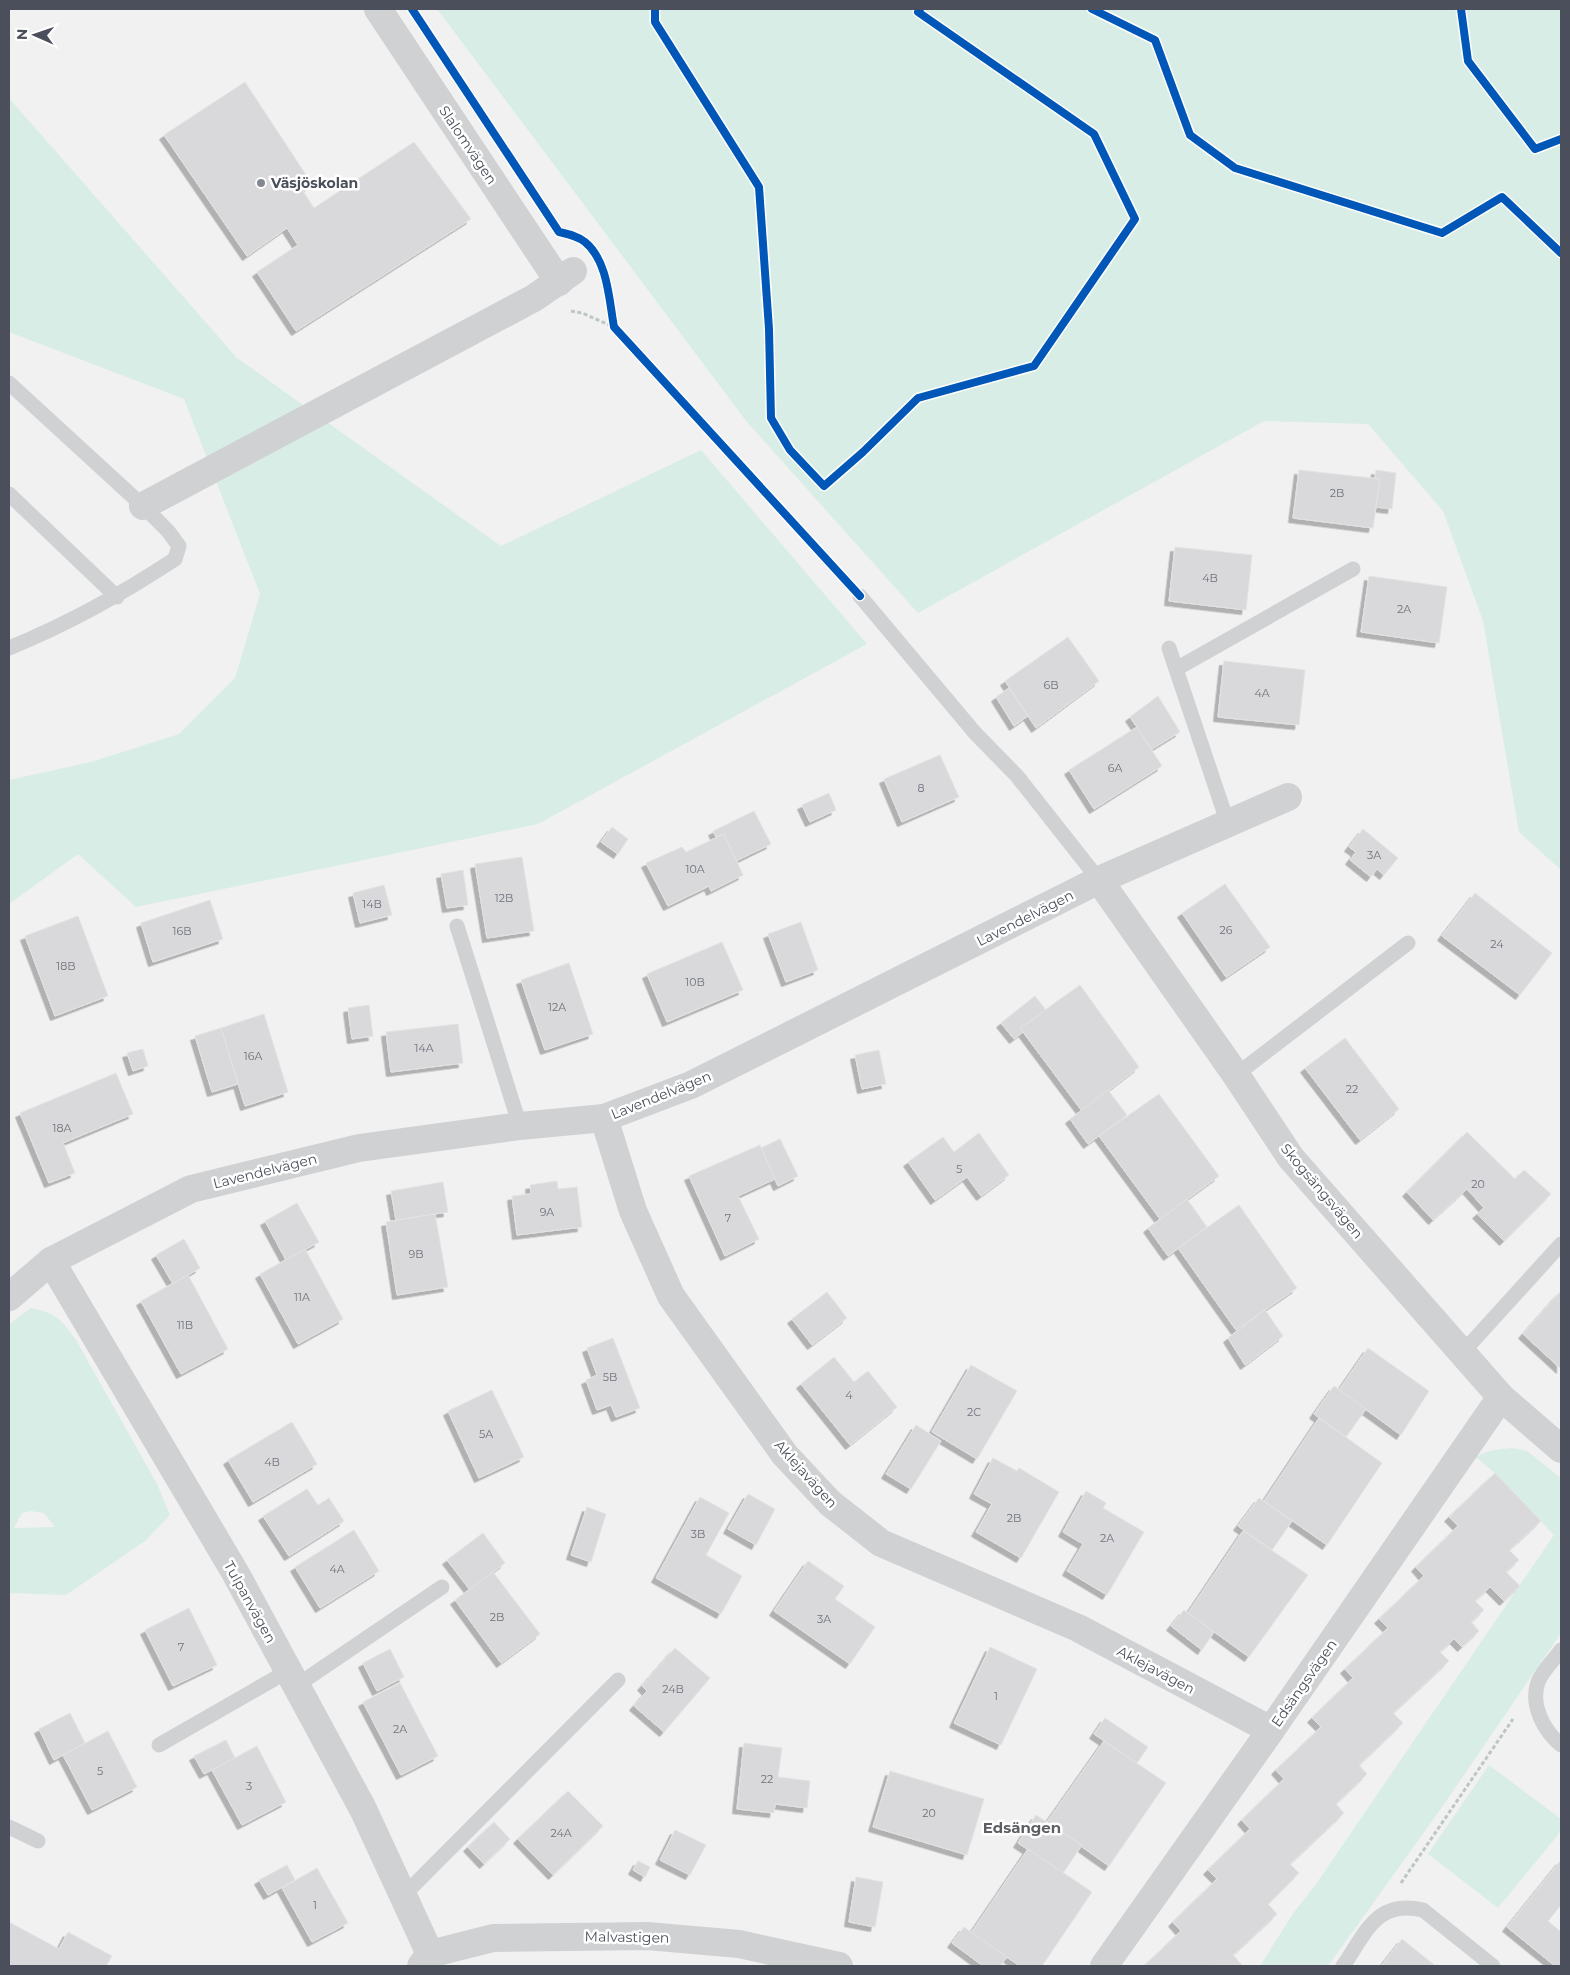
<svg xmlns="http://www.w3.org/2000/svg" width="1570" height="1975" viewBox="0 0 1570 1975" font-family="Montserrat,sans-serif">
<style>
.green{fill:#d8ede5;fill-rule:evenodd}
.building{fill:#d9d9db;stroke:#e3e3e3;filter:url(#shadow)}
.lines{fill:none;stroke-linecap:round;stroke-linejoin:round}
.path{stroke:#bcc6c5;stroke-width:3;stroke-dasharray:4 2.5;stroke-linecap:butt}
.service{stroke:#d0d1d3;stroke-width:15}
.minor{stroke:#d0d1d3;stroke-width:28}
.cycleway-casing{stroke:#fff;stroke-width:11}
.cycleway{stroke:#0057b8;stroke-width:8}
.poi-dot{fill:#848890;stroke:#fff;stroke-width:2}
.labels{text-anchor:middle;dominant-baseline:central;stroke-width:5;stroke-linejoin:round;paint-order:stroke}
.number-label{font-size:11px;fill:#6f737c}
.street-label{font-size:14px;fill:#4a4f5b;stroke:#fff}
.poi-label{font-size:14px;font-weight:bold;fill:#4a4f5b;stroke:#fff;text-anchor:start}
.neighbourhood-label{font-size:15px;font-weight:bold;fill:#5d5f64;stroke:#fff}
</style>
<defs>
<filter id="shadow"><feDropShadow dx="-4.5" dy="4.5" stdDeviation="0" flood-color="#0004"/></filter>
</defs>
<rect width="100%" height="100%" fill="#f1f1f1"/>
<g class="green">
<polygon points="437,9 1561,9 1561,870 1519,832 1483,621 1443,511 1368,424 1264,421 918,613 747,422"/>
<polygon points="9,98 237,358 501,546 701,450 867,644 538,824 136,907 78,854 9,904 9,780 91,762 179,734 235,678 260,594 184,399 9,332"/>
<path d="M 31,1308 C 56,1313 62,1320 76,1340 L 157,1484 L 170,1515 L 145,1541 L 66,1595 L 9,1593 L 9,1324 ZM 31,1511 L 44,1513 L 55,1527 L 14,1528 L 22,1513 Z"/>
<path d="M 1512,1448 L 1527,1451 L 1561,1478 L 1561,1633 L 1440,1810 L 1328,1966 L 1260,1966 L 1294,1912 L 1314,1887 L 1554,1535 L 1495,1473 L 1476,1457 C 1487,1450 1499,1449 1512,1448 Z"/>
<polygon points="1489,1765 1561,1819 1561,1831 1498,1908 1428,1854"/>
</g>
<g class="building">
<polygon points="245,82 312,184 303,191 314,208 414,142 471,219 296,331 257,272 298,245 287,228 247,256 164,135"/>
<polygon points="1299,470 1380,479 1373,528 1293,518"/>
<polygon points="1376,470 1396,473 1392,509 1376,507 1380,479 1375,478"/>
<polygon points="1175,547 1252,555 1246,610 1169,601"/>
<polygon points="1369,576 1447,587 1439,643 1361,632"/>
<polygon points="1068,637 1099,681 1036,728 1005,681"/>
<polygon points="1224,661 1305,670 1299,725 1218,717"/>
<polygon points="1009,688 1028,716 1014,726 996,697"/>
<polygon points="1158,696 1180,732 1152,749 1130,717"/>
<polygon points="1137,727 1162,766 1094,809 1069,770"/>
<polygon points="940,755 959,797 902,822 884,779"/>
<polygon points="829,793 836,810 810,822 802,805"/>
<polygon points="754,811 771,844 736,861 724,834 716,837 713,831"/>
<polygon points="612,827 628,839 618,854 601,842"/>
<polygon points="1363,829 1398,858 1384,875 1377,869 1371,877 1350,860 1356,852 1349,847"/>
<polygon points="724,834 743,875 711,891 709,886 668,906 646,863 682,847 686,852"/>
<polygon points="522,857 534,931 487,938 475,864"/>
<polygon points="463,870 468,905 447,908 441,874"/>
<polygon points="1225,884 1270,947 1226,977 1182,913"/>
<polygon points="384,885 392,915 360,923 353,893"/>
<polygon points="1475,893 1552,953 1520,995 1442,936"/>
<polygon points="210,900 223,939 153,962 141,923"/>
<polygon points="78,916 108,996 55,1016 25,936"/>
<polygon points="801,922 818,970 786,982 768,934"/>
<polygon points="722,942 743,990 667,1022 647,974"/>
<polygon points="569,963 593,1034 545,1050 521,980"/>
<polygon points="1080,985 1139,1067 1082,1111 1020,1028"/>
<polygon points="1035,996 1046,1010 1020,1028 1023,1032 1014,1039 1001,1023"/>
<polygon points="369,1005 373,1036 352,1039 348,1008"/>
<polygon points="264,1014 288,1092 245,1106 221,1028"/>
<polygon points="458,1024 463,1063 391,1072 386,1032"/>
<polygon points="221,1028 238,1084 212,1092 195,1036"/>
<polygon points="1345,1038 1399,1109 1360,1140 1305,1068"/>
<polygon points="143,1049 148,1066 133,1071 127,1053"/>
<polygon points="879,1050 886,1084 862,1089 855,1055"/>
<polygon points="116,1073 133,1114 63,1143 75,1173 49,1183 20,1113"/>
<polygon points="1108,1090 1127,1115 1088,1144 1070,1119"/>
<polygon points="1159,1094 1219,1176 1160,1219 1099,1136"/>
<polygon points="1467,1132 1515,1179 1524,1170 1551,1194 1504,1241 1477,1214 1484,1208 1467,1189 1433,1220 1407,1192"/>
<polygon points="979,1133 1009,1175 981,1196 967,1177 935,1200 908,1162 943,1137 954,1152"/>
<polygon points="780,1139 798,1176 778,1186 761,1148"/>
<polygon points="760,1145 775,1179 738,1196 759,1239 725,1256 689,1176"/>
<polygon points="557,1181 558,1189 577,1187 582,1227 517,1235 512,1196 531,1194 530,1185"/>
<polygon points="443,1182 448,1212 396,1220 391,1191"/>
<polygon points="1187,1199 1207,1227 1168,1256 1148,1228"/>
<polygon points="297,1203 319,1242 286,1260 265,1221"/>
<polygon points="1239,1205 1297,1288 1236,1330 1178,1248"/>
<polygon points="435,1214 448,1287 397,1295 386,1222"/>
<polygon points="184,1239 200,1268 173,1284 156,1255"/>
<polygon points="305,1249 343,1319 298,1344 260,1274"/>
<polygon points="188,1275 228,1349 181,1374 141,1301"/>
<polygon points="1561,1291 1561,1369 1523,1334"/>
<polygon points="827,1292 847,1318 812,1345 792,1319"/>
<polygon points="1265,1310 1283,1336 1245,1365 1228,1338"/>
<polygon points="613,1338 640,1408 616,1417 611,1405 597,1410 586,1380 597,1375 587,1348"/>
<polygon points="1368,1348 1429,1391 1401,1435 1339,1390"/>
<polygon points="834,1357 854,1382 868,1371 897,1407 850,1445 801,1384"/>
<polygon points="971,1365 1017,1391 977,1459 932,1432"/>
<polygon points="1334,1386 1366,1409 1346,1437 1314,1414"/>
<polygon points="492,1390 524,1457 479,1478 448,1411"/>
<polygon points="1319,1418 1382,1463 1327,1545 1264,1501"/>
<polygon points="292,1422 317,1464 253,1502 228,1460"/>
<polygon points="916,1425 941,1441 911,1489 886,1474"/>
<polygon points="993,1458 1017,1471 1019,1468 1059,1492 1021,1558 976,1532 992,1504 974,1494"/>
<polygon points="1495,1473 1541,1521 1509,1550 1519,1560 1506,1572 1520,1586 1504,1601 1490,1587 1475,1601 1484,1610 1471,1622 1479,1631 1462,1647 1454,1639 1440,1652 1449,1661 1393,1713 1403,1723 1359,1765 1367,1774 1336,1804 1344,1813 1290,1864 1299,1873 1268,1904 1277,1914 1233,1955 1242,1965 1144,1966 1181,1931 1173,1922 1217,1879 1208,1870 1250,1829 1242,1820 1284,1779 1276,1770 1321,1727 1312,1718 1353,1678 1345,1669 1388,1628 1379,1619 1424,1576 1416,1567 1458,1526 1449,1517"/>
<polygon points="307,1489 318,1505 329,1498 344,1521 289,1556 263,1516"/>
<polygon points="1086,1491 1106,1503 1103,1508 1144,1532 1107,1595 1067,1571 1083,1544 1063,1532"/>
<polygon points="748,1494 775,1509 756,1545 728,1529"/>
<polygon points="700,1497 729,1513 706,1555 742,1576 721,1614 656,1578"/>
<polygon points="1259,1498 1292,1521 1272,1550 1238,1526"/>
<polygon points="587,1507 606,1514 591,1562 571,1555"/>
<polygon points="354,1530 379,1571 320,1608 295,1567"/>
<polygon points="1243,1531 1308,1575 1249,1657 1188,1613"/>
<polygon points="483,1533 505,1563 470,1590 447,1560"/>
<polygon points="808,1561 844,1586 835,1599 875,1627 850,1664 774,1611"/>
<polygon points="493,1572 540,1634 501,1663 455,1600"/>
<polygon points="189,1608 217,1665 173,1686 145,1630"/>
<polygon points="1184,1610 1214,1632 1202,1650 1171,1626"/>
<polygon points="990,1647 1037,1669 1001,1745 954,1723"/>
<polygon points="675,1648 710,1678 664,1732 634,1706 647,1691 642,1686"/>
<polygon points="390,1649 404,1677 377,1691 363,1663"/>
<polygon points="400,1683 438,1756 401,1775 363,1702"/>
<polygon points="70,1713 85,1743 54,1760 39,1729"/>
<polygon points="1105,1718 1148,1747 1137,1763 1094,1734"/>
<polygon points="108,1731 137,1787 92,1810 63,1755"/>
<polygon points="226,1740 235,1758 204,1774 194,1756"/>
<polygon points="1104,1741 1166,1783 1109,1866 1047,1822"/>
<polygon points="744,1743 782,1748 778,1777 810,1781 807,1808 775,1804 774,1813 737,1809"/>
<polygon points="257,1746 286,1802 242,1825 212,1770"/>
<polygon points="890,1771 984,1799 967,1855 873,1827"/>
<polygon points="568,1791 603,1826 553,1875 518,1839"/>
<polygon points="1036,1815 1082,1845 1063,1873 1018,1843"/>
<polygon points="494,1822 510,1839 484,1864 468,1847"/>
<polygon points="675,1830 706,1845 690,1875 660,1860"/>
<polygon points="1028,1849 1092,1892 1042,1966 1020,1966 971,1933"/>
<polygon points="1561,1860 1561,1905 1548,1921 1561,1932 1561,1966 1555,1966 1507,1927"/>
<polygon points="638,1861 650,1867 645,1877 633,1870"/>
<polygon points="287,1865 295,1880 268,1895 259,1880"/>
<polygon points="317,1868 348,1923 312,1942 282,1888"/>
<polygon points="856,1877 883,1882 875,1927 849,1922"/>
<polygon points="9,1922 59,1949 68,1932 112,1956 106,1966 9,1966"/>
<polygon points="964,1927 1007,1957 1000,1966 983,1966 952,1943"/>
<polygon points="1402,1939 1433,1964 1435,1966 1381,1966"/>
</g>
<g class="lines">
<g class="path">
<polyline points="571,311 582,313 614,327"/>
<polyline points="1401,1883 1513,1719"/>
</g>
<g class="service">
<path d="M 9,383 L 143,506 L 168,531 L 179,546 L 175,559 C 122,594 68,624 9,648"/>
<polyline points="9,494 117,597"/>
<polyline points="860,596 975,733 1017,776 1099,880"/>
<polyline points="1169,648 1228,824"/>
<polyline points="1176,669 1353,569"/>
<polyline points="457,926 520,1126"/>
<polyline points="1236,1075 1408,943"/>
<polyline points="1463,1352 1561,1244"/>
<path d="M 1561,1650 C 1554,1660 1542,1671 1538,1682 C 1530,1705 1544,1731 1561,1745"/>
<polyline points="296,1686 442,1587"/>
<polyline points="159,1745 288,1671"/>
<polyline points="9,1827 38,1841"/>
<polyline points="403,1896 618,1680"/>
<path d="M 1343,1966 C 1366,1933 1376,1899 1423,1910 L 1493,1966"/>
</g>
<g class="minor">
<polyline points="378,9 559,282"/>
<polyline points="143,506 534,298 573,271"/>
<polyline points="1099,880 1236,1075 1291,1158 1501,1397 1561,1449"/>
<polyline points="604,1118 633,1211 671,1296 785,1455 830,1503 881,1543 1078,1628 1271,1730"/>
<polyline points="51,1261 236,1574 363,1809 430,1954"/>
<polyline points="9,1297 51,1261 191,1189 359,1148 520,1126 604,1118 691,1085 1099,880 1288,797"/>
<polyline points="421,1966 430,1954 493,1938 647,1936 739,1944 839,1966"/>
<polyline points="1104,1966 1271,1730 1501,1397"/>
</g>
<defs>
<g id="cycleway">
<path d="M 412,9 L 559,232 C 568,234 578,236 585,242 C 608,261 609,300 614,327 L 860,596"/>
<polyline points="655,9 655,22 759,187 769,329 771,418 790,450 824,486 863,452 918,398 1034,366 1135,219 1094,134 918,12 920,9"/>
<polyline points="1092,9 1155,40 1190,135 1235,168 1442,233 1502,197 1561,253"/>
<polyline points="1461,9 1468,61 1535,149 1561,139"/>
</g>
</defs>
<use href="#cycleway" class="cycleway-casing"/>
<use href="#cycleway" class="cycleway"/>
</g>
<circle class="poi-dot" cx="261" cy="183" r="5"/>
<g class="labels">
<g class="number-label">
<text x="1337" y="493">2B</text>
<text x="1210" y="578">4B</text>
<text x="1404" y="609">2A</text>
<text x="1051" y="685">6B</text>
<text x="1262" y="693">4A</text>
<text x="1115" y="768">6A</text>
<text x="921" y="788">8</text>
<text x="1374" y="855">3A</text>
<text x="695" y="869">10A</text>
<text x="504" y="898">12B</text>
<text x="372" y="904">14B</text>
<text x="1226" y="930">26</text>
<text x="182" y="931">16B</text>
<text x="1497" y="944">24</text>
<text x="66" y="966">18B</text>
<text x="695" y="982">10B</text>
<text x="557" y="1007">12A</text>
<text x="424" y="1048">14A</text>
<text x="253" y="1056">16A</text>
<text x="1352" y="1089">22</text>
<text x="62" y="1128">18A</text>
<text x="959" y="1169">5</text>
<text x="1478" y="1184">20</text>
<text x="547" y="1212">9A</text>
<text x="728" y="1218">7</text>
<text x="416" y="1254">9B</text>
<text x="302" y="1297">11A</text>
<text x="185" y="1325">11B</text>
<text x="610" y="1377">5B</text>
<text x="849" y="1395">4</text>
<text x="974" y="1412">2C</text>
<text x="486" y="1434">5A</text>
<text x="272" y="1462">4B</text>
<text x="1014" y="1518">2B</text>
<text x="698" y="1534">3B</text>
<text x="1107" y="1538">2A</text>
<text x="337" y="1569">4A</text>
<text x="497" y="1617">2B</text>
<text x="824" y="1619">3A</text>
<text x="181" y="1647">7</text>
<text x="673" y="1689">24B</text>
<text x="996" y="1696">1</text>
<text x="400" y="1729">2A</text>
<text x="100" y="1771">5</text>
<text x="767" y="1779">22</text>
<text x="249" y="1786">3</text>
<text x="929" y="1813">20</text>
<text x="561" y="1833">24A</text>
<text x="315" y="1905">1</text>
</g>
<g class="street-label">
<text transform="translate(468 145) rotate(56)">Slalomvägen</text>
<text transform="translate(1025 918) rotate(-27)">Lavendelvägen</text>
<text transform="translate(661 1095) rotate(-22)">Lavendelvägen</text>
<text transform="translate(265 1171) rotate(-14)">Lavendelvägen</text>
<text transform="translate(1322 1191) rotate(50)">Skogsängsvägen</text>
<text transform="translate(806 1474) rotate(48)">Aklejavägen</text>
<text transform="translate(250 1602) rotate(61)">Tulpanvägen</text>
<text transform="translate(1156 1670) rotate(28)">Aklejavägen</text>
<text transform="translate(1304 1683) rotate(-55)">Edsängsvägen</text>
<text transform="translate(627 1937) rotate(1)">Malvastigen</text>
</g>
<g class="poi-label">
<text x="271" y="183">Väsjöskolan</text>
</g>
<g class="neighbourhood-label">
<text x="1022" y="1827">Edsängen</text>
</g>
</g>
<rect width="1570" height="1975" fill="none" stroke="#4a4f5b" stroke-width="20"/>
<g transform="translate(35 35) rotate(272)" stroke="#ffffff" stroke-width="4" paint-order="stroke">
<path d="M0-4L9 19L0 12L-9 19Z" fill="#4a4f5b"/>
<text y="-8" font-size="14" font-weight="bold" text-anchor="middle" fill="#4a4f5b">N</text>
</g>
</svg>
